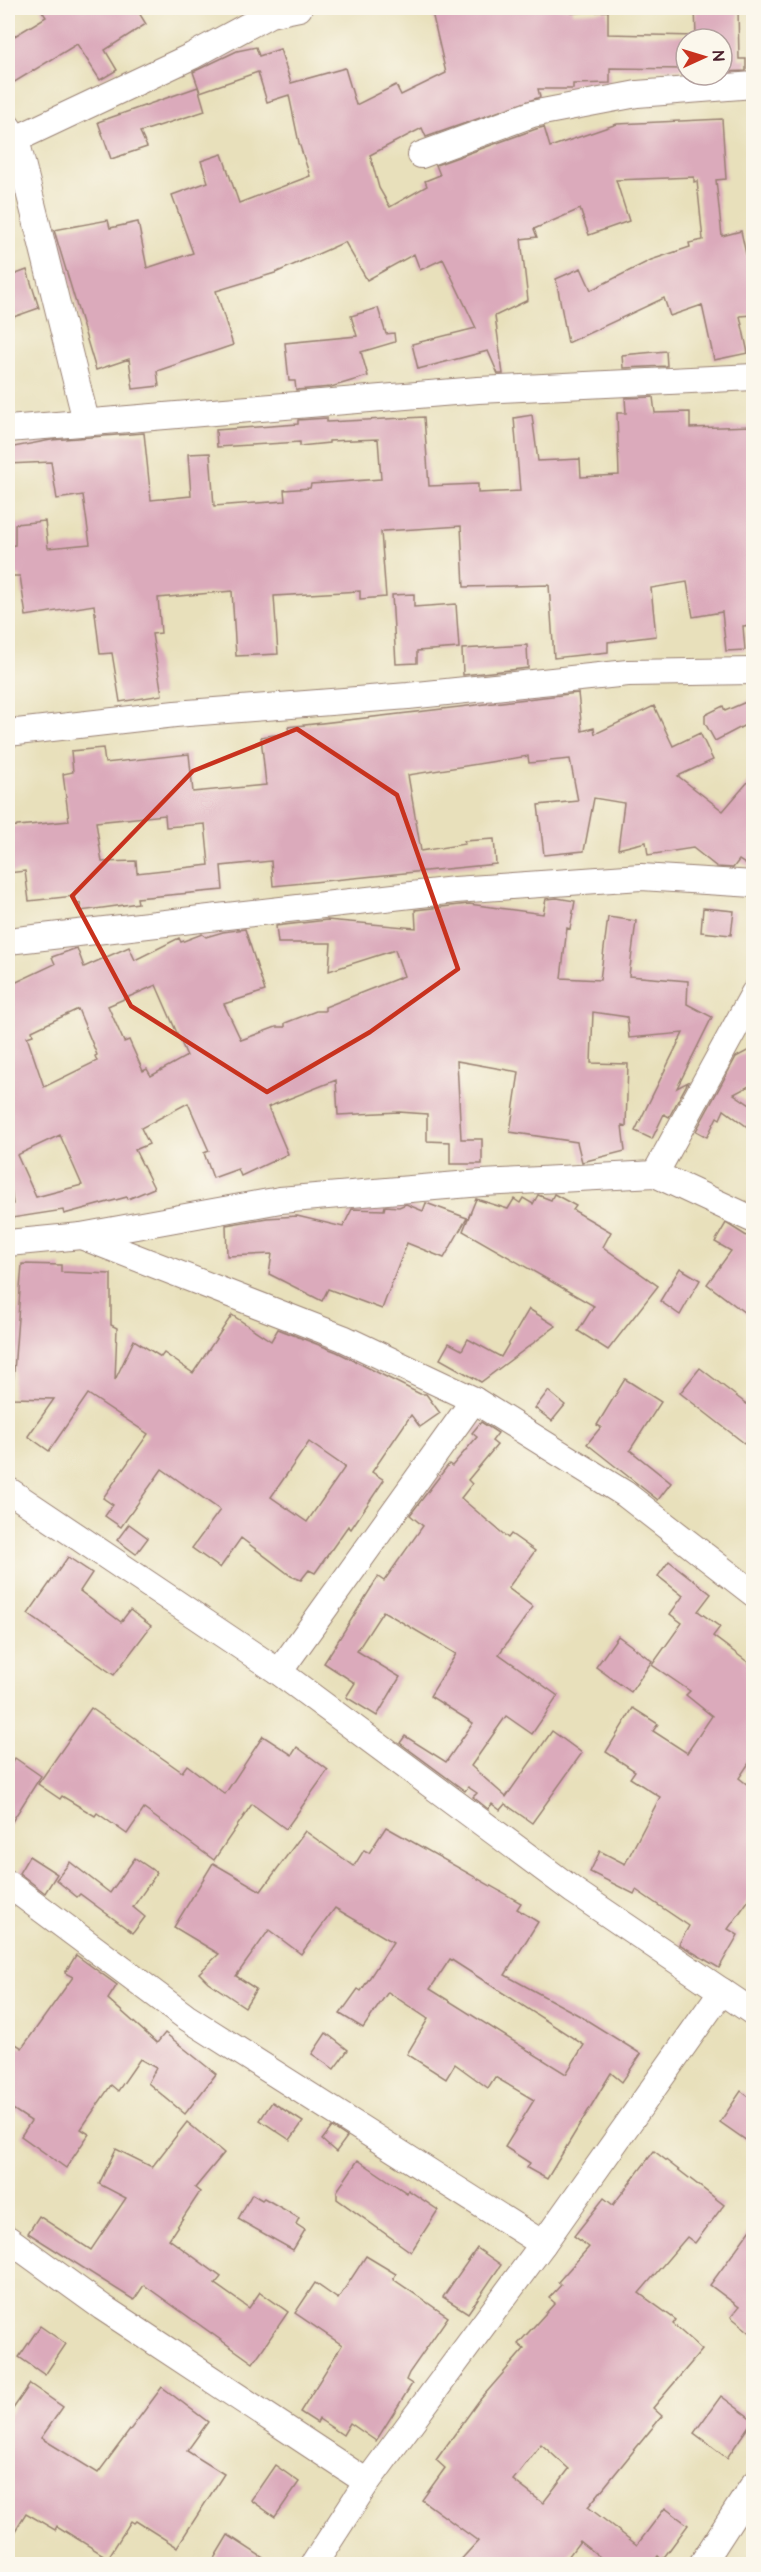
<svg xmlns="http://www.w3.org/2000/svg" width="761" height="2572" viewBox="0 0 761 2572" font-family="'Architects Daughter',sans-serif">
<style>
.building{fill:#dbaabb;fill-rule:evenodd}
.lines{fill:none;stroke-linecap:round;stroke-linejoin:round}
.minor-casing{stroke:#998073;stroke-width:28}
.minor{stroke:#fff;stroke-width:26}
.marked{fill:none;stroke:#c8321e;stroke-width:4.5;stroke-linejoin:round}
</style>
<rect width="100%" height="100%" fill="#fbf7ec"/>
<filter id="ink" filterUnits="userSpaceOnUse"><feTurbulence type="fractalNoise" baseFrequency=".0167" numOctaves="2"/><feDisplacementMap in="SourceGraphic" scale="12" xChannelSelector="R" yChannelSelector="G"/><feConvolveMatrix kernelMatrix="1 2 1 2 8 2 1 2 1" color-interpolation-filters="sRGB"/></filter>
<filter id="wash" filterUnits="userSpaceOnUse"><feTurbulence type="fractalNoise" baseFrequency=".008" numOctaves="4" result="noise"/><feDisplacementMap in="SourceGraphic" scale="24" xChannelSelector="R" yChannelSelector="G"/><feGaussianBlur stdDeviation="1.35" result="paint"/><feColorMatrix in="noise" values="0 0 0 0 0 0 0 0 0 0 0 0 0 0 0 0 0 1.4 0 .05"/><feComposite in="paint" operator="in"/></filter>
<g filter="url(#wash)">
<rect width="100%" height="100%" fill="#e8e0bb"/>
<g id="blocks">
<g class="building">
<polygon points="40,8 136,8 146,24 105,50 117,70 100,80 77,44 8,86 8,40 46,17"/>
<polygon points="431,8 572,8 572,13 608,11 608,34 696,36 695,8 738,8 739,59 746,59 746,71 722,72 722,39 686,39 686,69 610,68 610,83 573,84 573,89 538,89 540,97 426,137 422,128 370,155 379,188 390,207 427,186 425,181 440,175 436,165 536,129 544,127 550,147 617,124 722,119 726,179 716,180 722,236 741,231 749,268 753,267 753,315 740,316 748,353 714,360 702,305 670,316 664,298 568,343 556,279 581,268 591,290 651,260 690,247 689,243 703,240 697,181 694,182 694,177 616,180 629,221 589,235 580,209 534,229 537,237 521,239 528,300 495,316 503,374 498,374 488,351 418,369 412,344 476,328 443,259 420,270 414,254 367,280 345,242 275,273 216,291 233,345 157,371 159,386 133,389 129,359 96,370 54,230 108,220 110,228 138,222 147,268 193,253 172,195 208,182 201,161 222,154 239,203 310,176 299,143 289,95 267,102 258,72 200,92 193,72 237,51 256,47 259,56 280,49 291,83 345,68 356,105 396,85 401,95 446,73"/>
<polygon points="198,87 205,111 140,132 147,147 111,159 98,122"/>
<polygon points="27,270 39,308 8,319 8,277"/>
<polygon points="378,308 386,334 394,333 395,342 361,352 368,376 331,387 296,390 295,381 289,381 285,343 357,336 351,316"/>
<polygon points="666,351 667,366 623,368 622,355"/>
<polygon points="653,397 655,413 690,412 690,428 752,426 753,625 743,626 745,650 726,651 722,612 693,617 687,582 651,588 656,636 608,642 608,652 554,658 549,585 464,587 461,526 384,531 381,532 386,597 360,599 360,591 274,596 278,654 236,656 232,591 158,598 161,633 152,634 162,695 120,702 112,653 100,654 94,605 26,616 20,576 8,576 8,546 15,545 15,524 45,521 48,548 90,544 83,495 57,499 51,462 8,464 8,448 51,440 144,433 151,500 191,496 188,454 210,453 214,506 285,501 284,490 310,488 311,484 381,479 378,439 329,441 329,443 300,446 300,442 217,447 216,430 298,424 298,420 327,418 327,422 424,417 429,486 478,484 478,493 520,491 514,418 532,415 538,461 580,459 581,477 619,475 617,413 626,413 625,398"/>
<polygon points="414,594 414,607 456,604 459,648 417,651 417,663 396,664 392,595"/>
<polygon points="527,645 528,668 463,675 462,649"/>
<path d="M 578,693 L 582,731 L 594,728 L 595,734 L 654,706 L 673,746 L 700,733 L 713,760 L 678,776 L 723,811 L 753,776 L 753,869 L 739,860 L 733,868 L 717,867 L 693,848 L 648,855 L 646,842 L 618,849 L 624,803 L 594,798 L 584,851 L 544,855 L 538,805 L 578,801 L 570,759 L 529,763 L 528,756 L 408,775 L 421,851 L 465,844 L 464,841 L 494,839 L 496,864 L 273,886 L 271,861 L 221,866 L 223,890 L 137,898 L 138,903 L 81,911 L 80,903 L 76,904 L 74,896 L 29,901 L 25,871 L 8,873 L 8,827 L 69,821 L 63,774 L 73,772 L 71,751 L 103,748 L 105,763 L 189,754 L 193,792 L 266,785 L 261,737 L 289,733 L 288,727 ZM 165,815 L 166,827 L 205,824 L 209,865 L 137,873 L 136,861 L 102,862 L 96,822 Z"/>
<polygon points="753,699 753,721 715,741 705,723 705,715 723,706 725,711"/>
<path d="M 557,898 L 575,901 L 570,929 L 567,928 L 561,978 L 600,980 L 608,917 L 636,921 L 629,976 L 688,981 L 687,1004 L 712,1017 L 677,1088 L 688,1082 L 669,1117 L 664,1114 L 652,1139 L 635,1131 L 683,1033 L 629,1038 L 627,1017 L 593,1012 L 591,1063 L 628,1064 L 626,1126 L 622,1125 L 625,1151 L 582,1162 L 577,1142 L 510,1132 L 519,1072 L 457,1061 L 461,1139 L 482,1139 L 482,1164 L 450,1164 L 450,1142 L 427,1141 L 427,1114 L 399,1112 L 338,1115 L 336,1080 L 268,1107 L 288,1154 L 241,1176 L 238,1169 L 213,1178 L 204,1153 L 209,1151 L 188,1103 L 141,1128 L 149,1144 L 135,1150 L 154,1188 L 128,1199 L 127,1197 L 64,1214 L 63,1210 L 12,1218 L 10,1204 L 13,1204 L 8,1164 L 8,986 L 55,964 L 52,957 L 77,948 L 84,967 L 129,947 L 135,960 L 179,938 L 181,942 L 202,934 L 206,937 L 223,932 L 245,929 L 265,991 L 224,1004 L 241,1040 L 276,1027 L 285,1027 L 285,1023 L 316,1011 L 325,1011 L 325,1007 L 404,976 L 395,950 L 329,971 L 331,943 L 278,943 L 276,926 L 327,920 L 416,928 L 415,910 L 469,904 L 543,914 L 546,899 ZM 156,985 L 187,1056 L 151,1076 L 147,1069 L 143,1071 L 129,1040 L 124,1042 L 108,1006 ZM 78,1009 L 97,1055 L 95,1056 L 97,1061 L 44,1087 L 27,1037 L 33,1035 L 32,1031 ZM 60,1135 L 82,1185 L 36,1197 L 17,1155 Z"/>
<polygon points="703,908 734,911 731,935 701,932"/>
<polygon points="753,1048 753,1084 734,1094 753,1107 753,1131 724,1110 720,1119 717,1117 707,1137 696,1131 736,1057"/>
<polygon points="554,1194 576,1206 573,1210 611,1232 603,1247 658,1286 608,1350 578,1331 594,1306 463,1231 476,1199 508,1209 514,1199 520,1203 523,1198 533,1204 538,1195 551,1200"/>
<polygon points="426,1203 467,1218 444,1258 407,1243 382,1309 328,1289 322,1301 269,1274 272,1254 227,1256 226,1225 267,1218 297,1216 343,1227 352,1209 384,1210 385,1206 399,1207 406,1204 423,1211"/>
<polygon points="726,1223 753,1240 753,1319 707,1284 731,1251 715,1242"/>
<path d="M 22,1264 L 61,1265 L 61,1272 L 111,1274 L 111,1325 L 117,1328 L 115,1380 L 134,1340 L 161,1357 L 164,1353 L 193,1373 L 232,1315 L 271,1341 L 278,1329 L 337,1352 L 420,1394 L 426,1394 L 440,1413 L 420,1427 L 411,1415 L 372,1472 L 384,1480 L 351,1529 L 348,1526 L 315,1573 L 309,1570 L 301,1580 L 291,1576 L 241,1538 L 220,1568 L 192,1548 L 220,1510 L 162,1469 L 121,1527 L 105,1516 L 113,1505 L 103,1498 L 148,1434 L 88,1394 L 49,1451 L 28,1436 L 54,1399 L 12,1398 ZM 309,1442 L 345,1467 L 307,1522 L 271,1497 Z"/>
<polygon points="680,1268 700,1280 680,1315 660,1301"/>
<polygon points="529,1309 556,1326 481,1382 440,1359 449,1343 462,1350 468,1339 501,1357"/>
<polygon points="700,1368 753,1409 753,1450 680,1393"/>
<polygon points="625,1379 661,1402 630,1450 671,1483 658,1500 587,1444 601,1427 597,1425"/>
<polygon points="548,1391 565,1405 552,1421 535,1408"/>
<polygon points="481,1422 498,1433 492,1441 497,1445 468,1480 472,1484 461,1498 508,1538 511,1534 535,1551 508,1588 533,1607 499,1654 558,1696 532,1734 506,1716 471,1766 506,1797 552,1731 582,1753 532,1823 505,1804 500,1810 492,1804 488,1809 473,1797 477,1793 468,1787 465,1791 400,1743 405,1736 446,1762 473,1723 430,1696 456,1654 383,1611 357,1651 400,1677 377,1716 346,1697 355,1683 324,1663 378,1577 384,1581 423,1526 410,1515 449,1464 452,1466 477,1437 472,1433"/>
<polygon points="129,1524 148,1538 136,1554 117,1540"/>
<polygon points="68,1557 92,1573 80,1591 121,1622 130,1610 151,1626 114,1675 28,1614"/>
<polygon points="669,1561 711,1594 698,1611 720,1627 713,1636 753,1666 753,1757 739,1778 753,1789 753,1894 728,1929 738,1935 719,1968 679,1944 689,1926 636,1890 634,1894 590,1872 600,1851 625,1864 660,1797 630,1778 635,1771 606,1752 633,1708 658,1724 653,1731 687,1753 712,1716 686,1695 690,1691 652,1665 682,1623 670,1614 683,1596 658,1576"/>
<polygon points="618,1636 652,1661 631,1692 596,1667"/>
<polygon points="91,1708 182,1772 187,1765 225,1794 263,1736 292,1755 297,1747 328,1770 286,1829 252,1804 214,1860 144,1809 127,1834 97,1813 95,1816 62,1796 60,1799 38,1784"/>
<polygon points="15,1758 41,1776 8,1828 8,1769"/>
<path d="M 386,1827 L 521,1903 L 517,1909 L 538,1922 L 505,1975 L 580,2016 L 641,2054 L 622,2082 L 611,2073 L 547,2179 L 527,2168 L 530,2163 L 505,2147 L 534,2100 L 495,2077 L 488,2088 L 455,2064 L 446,2079 L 407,2054 L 428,2019 L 388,1992 L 363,2028 L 340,2014 L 358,1989 L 361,1991 L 393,1942 L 335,1908 L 301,1954 L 269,1930 L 236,1976 L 256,1989 L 245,2007 L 208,1982 L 199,1973 L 219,1954 L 174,1927 L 213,1863 L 261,1891 L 305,1831 L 354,1866 L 364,1850 L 369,1853 ZM 450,1959 L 584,2045 L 566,2074 L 430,1989 Z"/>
<polygon points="29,1856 57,1874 45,1893 19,1873"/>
<polygon points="135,1858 157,1873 133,1907 145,1917 133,1933 80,1894 77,1897 56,1880 70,1862 110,1893"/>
<polygon points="76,1955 117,1985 108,1999 157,2043 165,2033 216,2074 185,2114 148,2083 156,2068 140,2059 118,2091 111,2085 81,2129 89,2134 66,2168 21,2136 31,2121 8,2106 8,2039 22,2048 73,1977 65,1973"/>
<polygon points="326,2033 348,2050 334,2069 312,2054"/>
<polygon points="741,2091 753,2100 753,2145 720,2122"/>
<polygon points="272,2102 303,2122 290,2140 260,2120"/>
<polygon points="187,2122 224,2153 195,2188 200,2192 169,2239 221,2277 215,2284 249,2308 260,2292 288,2312 253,2363 144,2285 134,2300 28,2233 39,2216 91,2250 126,2198 99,2184 116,2149 152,2167"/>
<polygon points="332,2127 347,2137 336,2152 322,2140"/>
<path d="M 654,2151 L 724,2205 L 695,2243 L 687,2237 L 639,2293 L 676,2320 L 673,2324 L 702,2350 L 653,2408 L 662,2416 L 588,2507 L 637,2545 L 665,2508 L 688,2525 L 662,2560 L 658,2556 L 655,2560 L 661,2565 L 610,2565 L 580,2541 L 562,2565 L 456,2565 L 478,2541 L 422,2500 L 445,2468 L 436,2460 L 478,2402 L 524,2349 L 518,2344 L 555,2303 L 549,2298 L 561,2285 L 558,2282 L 589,2247 L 574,2236 L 604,2198 L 613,2205 ZM 541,2444 L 569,2469 L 543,2503 L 513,2480 Z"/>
<polygon points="358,2160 407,2193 408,2190 438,2210 411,2252 337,2199 337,2191"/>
<polygon points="252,2194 262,2200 264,2198 299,2218 296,2224 305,2230 293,2250 238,2219"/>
<polygon points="753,2226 753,2335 731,2317 739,2307 710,2285"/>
<polygon points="477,2248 501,2265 468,2313 443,2297"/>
<polygon points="366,2256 396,2274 393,2279 448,2317 409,2373 406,2380 412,2384 376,2441 350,2423 343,2435 319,2419 317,2423 300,2412 342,2345 295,2313 315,2283 338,2299"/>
<polygon points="40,2326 66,2344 45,2375 19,2357"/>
<polygon points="30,2384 63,2407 41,2438 98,2473 162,2387 208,2422 187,2451 224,2474 177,2547 136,2521 134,2523 131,2521 108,2558 57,2526 55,2530 26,2513 8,2542 8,2416"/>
<polygon points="721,2396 753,2420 727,2458 694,2433"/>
<polygon points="275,2465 299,2482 275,2517 251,2500"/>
<polygon points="228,2535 274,2565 210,2565"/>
</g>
</g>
</g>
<g filter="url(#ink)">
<use href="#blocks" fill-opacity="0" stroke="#998073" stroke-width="1.5"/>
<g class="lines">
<defs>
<g id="minor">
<polyline points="8,127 16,139 86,421"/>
<polyline points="16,139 192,56 270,14 299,8"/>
<polyline points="421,155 532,114 637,94 754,85"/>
<polyline points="8,429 478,390 754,377"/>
<polyline points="8,733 175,714 408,696 628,673 754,671"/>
<polyline points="8,941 455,890 641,877 754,884"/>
<polyline points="655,1174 754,993"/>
<polyline points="81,1236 343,1338 474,1400 625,1494 754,1594"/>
<polyline points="8,1243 81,1236 280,1200 482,1183 655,1174 754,1220"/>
<polyline points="474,1400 279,1672 574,1891 754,2013"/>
<polyline points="8,1490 279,1672"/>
<polyline points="8,1884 186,2017 543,2244"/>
<polyline points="8,2239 102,2307 367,2482"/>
<polyline points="314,2564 367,2482 543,2244 722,1991"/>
<polyline points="702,2564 754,2484"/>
</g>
</defs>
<use href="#minor" class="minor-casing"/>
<use href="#minor" class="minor"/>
</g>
</g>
<path class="marked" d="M 297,729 L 397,795 L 458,969 L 370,1032 L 267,1092 L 131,1006 L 72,896 L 193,771 Z"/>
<rect width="761" height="2572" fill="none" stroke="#fbf7ec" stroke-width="30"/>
<g transform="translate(704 57) rotate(86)"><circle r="28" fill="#fbf7ec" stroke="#b4a19f" stroke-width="1.5"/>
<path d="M0-4.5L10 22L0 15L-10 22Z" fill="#c8321e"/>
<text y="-9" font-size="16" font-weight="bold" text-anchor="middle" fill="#4a1f2b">N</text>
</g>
</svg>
